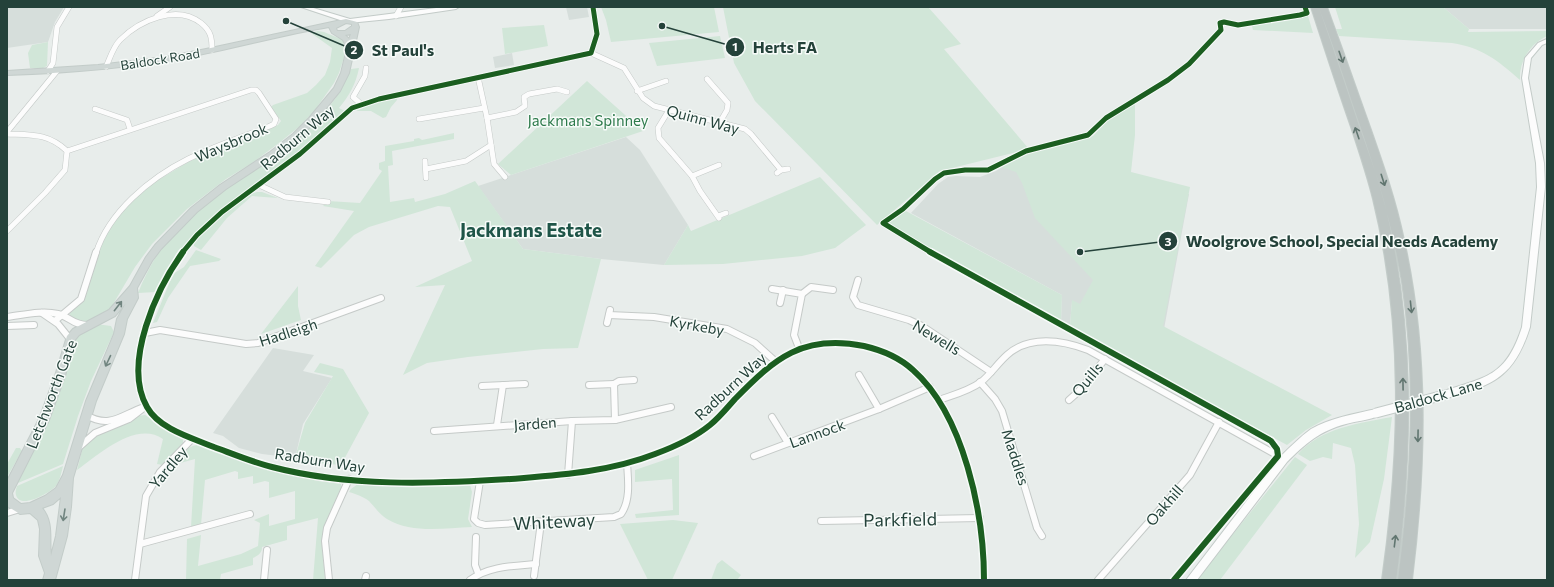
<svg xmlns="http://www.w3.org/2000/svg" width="1554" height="587" viewBox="0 0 1554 587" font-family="Commissioner,sans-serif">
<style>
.built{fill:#d6dedb}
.green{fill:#d1e6d8}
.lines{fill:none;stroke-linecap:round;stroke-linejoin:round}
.street-far1-casing{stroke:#c5cac8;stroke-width:6}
.street-casing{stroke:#c5cac8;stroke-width:8}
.secondary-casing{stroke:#c3cbc8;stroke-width:2}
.primary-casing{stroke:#c3ccc9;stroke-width:2}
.highway-casing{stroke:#c3ccc9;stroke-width:2}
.street-far1{stroke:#fcfcfc;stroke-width:5}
.street{stroke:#fcfcfc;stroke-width:6}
.secondary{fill:#fcfcfc;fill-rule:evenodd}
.primary{fill:#cfd7d5;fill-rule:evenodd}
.highway{fill:#bcc4c2;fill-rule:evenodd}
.secondary-bridge-casing{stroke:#c3cbc8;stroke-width:11;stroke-linecap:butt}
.secondary-bridge{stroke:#fcfcfc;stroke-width:9}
.cycleway-far1-casing{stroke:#f7fbf9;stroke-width:7}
.cycleway-casing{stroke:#f7fbf9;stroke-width:9}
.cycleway-far1{stroke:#1b5e20;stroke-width:5}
.cycleway{stroke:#1b5e20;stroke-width:6}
.oneway{stroke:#617670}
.oneway2{stroke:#718580}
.labels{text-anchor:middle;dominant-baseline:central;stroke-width:3;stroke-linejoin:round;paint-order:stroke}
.far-street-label{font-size:13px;fill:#24423a;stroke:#f7fbf9}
.street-label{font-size:15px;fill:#24423a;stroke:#f7fbf9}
.park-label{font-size:15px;fill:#2d7a4b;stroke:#f7fbf9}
.near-street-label{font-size:18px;fill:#24423a;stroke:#f7fbf9}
.district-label{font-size:19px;font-weight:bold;fill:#1f5548;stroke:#f7fbf9}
.leader{fill:none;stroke:#24423a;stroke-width:1.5}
.callout-dot{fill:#24423a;stroke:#f7fbf9;stroke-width:1.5}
.mark-label{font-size:12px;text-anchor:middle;font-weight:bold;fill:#fff}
.callout-label{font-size:16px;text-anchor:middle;font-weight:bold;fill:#24423a;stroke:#f7fbf9;stroke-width:3;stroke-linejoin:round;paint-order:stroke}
</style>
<rect width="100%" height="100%" fill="#e8edeb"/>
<g class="built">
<polygon points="7,7 64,7 55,22 48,42 7,48"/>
<polygon points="566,7 587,7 589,17 569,20"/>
<polygon points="1443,7 1547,7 1547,29 1469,29"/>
<polygon points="512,53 514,65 495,68 493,57"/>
<polygon points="626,137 640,150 688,225 664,265 601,259 523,249 478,186"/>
<polygon points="1008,163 1189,194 1164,329 1080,305 1072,301 1070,325 1061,323 1062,295 911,213 938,184 948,177 956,176 980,177 996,171"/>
<polygon points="273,348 314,355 303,371 332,378 303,424 295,458 262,454 239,448 223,436 213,433"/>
</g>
<g class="green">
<polygon points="601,7 714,7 719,32 611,42 606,20"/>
<polygon points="723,7 928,7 961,44 944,49 1029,149 940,171 877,225 755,101 734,63"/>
<path d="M 1335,7 L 1443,7 L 1469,29 L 1468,32 L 1547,31 L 1547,36 C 1530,44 1519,61 1520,80 C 1497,60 1483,48 1452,43 L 1339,36 L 1336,29 L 1342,29 Z"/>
<polygon points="1308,16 1313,33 1253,30 1251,23"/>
<polygon points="544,25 548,46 505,54 502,28"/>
<polygon points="318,31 324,32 343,40 345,54 339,73 334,83 315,110 300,126 279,143 252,163 226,179 187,209 152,244 135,267 112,306 103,315 81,323 70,316 70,312 82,303 100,246 108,230 127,206 148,186 195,158 278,125 281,121 271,107 273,105 307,93 316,85 325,75 330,62 332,48 311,33"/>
<polygon points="720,36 725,58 657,66 649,43"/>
<polygon points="48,42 47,66 41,69 30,68 28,53 32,45"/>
<path d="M 359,68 C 356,84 349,96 339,108 L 345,111 L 291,158 L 198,231 L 175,257 L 156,292 L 138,293 C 148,268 161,245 180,226 C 228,180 296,153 335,99 C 341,90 346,79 351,69 Z"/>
<polygon points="587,81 643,131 511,175 498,164"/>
<polygon points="397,98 397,100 391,107 386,117 383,118 371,111 356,111 374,103"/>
<polygon points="1135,103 1135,135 1131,172 1190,187 1163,326 1332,415 1306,430 1287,445 1138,364 1070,325 1072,300 1080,304 1093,280 1035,218 1022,183 1016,172 1001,167 1027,153 1093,136 1108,120"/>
<polygon points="454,133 454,139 392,151 393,165 388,166 390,202 414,198 415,202 445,194 475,181 523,249 601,259 578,348 543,349 468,357 427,363 403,375 445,285 415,287 472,261 450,207 438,206 369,227 354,235 321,268 315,266 354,211 323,206 328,201 360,203 382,171 379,169 379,163 385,161 385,146 414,141 414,139 419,138 422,140"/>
<polygon points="820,177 866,225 835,248 802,256 723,264 664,265 688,225 691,231"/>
<path d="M 257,192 L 262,192 L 278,198 L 252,196 L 227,218 L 201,250 L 194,246 L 194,242 C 207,228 239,197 257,192 Z"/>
<polygon points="904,210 1062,295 1061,323 909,239 885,222"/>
<polygon points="196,250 221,259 219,261 190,266 168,298 157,322 153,323 173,274 184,267"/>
<polygon points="298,286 298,306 301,320 261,334"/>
<path d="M 96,324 L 111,326 L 114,332 L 91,381 L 78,416 L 63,464 L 18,483 C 32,451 52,421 61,387 C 65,372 65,347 77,335 C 81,330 91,327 96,324 Z"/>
<polygon points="320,363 343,369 369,413 341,465 294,461 305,423 333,376 314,372"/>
<path d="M 145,415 L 183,439 L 183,443 L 163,465 L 157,464 L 163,439 C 136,420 98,455 77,470 L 83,447 L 100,432 L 138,416 Z"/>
<path d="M 1392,417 L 1384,479 L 1370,542 L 1355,558 L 1359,524 L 1355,465 L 1351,448 L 1333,443 L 1332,459 L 1323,457 L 1310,461 L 1298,454 C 1321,428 1359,423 1392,417 Z"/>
<path d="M 197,445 L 258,465 L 318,481 L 341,484 L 341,489 L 325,526 L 322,541 L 325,580 L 313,580 L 318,518 L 287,526 L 287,540 L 262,547 C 262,553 259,555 253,558 L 253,565 L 221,574 L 220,580 L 186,580 L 187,539 L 201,535 L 198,566 L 241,554 L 258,546 L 260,523 L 254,520 L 269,514 L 269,526 L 295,519 L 295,491 L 269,498 L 269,482 L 265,481 L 253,484 L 253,476 L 238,479 L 238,472 L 235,471 L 205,480 L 201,525 L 191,527 L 195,459 L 173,465 C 180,456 185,447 197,445 Z"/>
<polygon points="16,448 20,448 22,451 7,477 7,464"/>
<polygon points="679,455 679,515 636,518 635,514 673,510 672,479 635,482 635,470"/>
<polygon points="1295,457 1307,465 1220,580 1196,580"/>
<path d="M 63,466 C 61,474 60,481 55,487 C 49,493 20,510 16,495 C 15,493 16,489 17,486 Z"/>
<path d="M 358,484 L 413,486 L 466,484 L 470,485 L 472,492 L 468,519 L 472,527 C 444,528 412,534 387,519 C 379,514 375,507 369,501 C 364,497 356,494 349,492 L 351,489 Z"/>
<polygon points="673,520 698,523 672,580 648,580 620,524"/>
<polygon points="722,560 741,575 737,580 711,580 717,564"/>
</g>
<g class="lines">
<defs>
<g id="street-far1">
<polyline points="157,16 170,7"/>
<polyline points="396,16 401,7"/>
<polyline points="591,53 624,68 643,98 654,106 745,129 751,134 781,170"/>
<path d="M 106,67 C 110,58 113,47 120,40 C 140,20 177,4 201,23 C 211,31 212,38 212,50"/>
<polyline points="48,71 53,63 57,27 69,7"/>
<polyline points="478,77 487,118 494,164 505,177"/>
<polyline points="707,79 728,103 727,110 720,122"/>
<polyline points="637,91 666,81"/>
<polyline points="361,104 353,97 365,76 366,68"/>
<polyline points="95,109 127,120 130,129"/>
<polyline points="669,110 658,128 659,138 692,176 700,191 719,218"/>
<polyline points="487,118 516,112 525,106 524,97 529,94 557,89 567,92"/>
<polyline points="419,119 484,108"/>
<polyline points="7,132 57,71"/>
<path d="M 7,134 C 31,135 48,133 67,151 L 65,170 L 45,193 L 7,231"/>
<path d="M 67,151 L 251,90 L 256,90 L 259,93 L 276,119 L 274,124 L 270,126 C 243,137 214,146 188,159 C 150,178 109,212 96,253"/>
<polyline points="425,161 426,178"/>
<polyline points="426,169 466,161 491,145"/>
<polyline points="777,173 781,170 788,169"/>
<polyline points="692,176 719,165"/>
<polyline points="259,185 285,197 328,202"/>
<polyline points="718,216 726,213"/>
<polyline points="182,253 197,235 222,212 300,154 352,108 379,99 591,53 597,34 593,7"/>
</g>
<g id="street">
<path d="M 183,252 C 157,288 122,363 147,407 C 159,429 192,438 214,447 C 233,454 252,462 272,467 C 349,487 432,484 511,479 C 559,475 609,472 655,454 C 674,447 694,438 710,425 C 719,418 727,408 735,399 C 775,358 803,334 864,346 C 881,350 900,358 913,370 C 964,415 984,514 984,580"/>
<polyline points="858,280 853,297 858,305 909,320 922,326 991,372"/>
<polyline points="772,289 802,294 794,335 799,348"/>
<polyline points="802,294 811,287 833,290"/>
<polyline points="780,303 783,290"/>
<polyline points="42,313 58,324 70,339"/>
<polyline points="609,315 654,317 727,329 755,343 775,361"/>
<path d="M 7,317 C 23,315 42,310 58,314 C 70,317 73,325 87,325"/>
<polyline points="56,320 81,299 96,252"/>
<polyline points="607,323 610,310"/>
<polyline points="7,326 34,325"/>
<polyline points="145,333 160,330 246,344 258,343 381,298"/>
<polyline points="859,375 879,409"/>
<polyline points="980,382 995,399 1002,411 1037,528 1042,536"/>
<polyline points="614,384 619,381 634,380"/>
<polyline points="589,385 614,384 615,420"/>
<polyline points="482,386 525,384"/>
<path d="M 939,400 C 953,395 969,391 981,382 C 991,374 997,364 1007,355 C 1029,335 1062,340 1088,350 L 1284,459"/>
<polyline points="1069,400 1078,392 1105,359"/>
<path d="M 86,415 C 110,429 121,415 144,407"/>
<polyline points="772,417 788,443"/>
<polyline points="497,425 503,385"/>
<polyline points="434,431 572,421 615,420 671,407"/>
<polyline points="78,448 95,433 129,419 146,406"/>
<polyline points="754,456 879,409 930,387"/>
<polyline points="568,475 572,421"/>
<path d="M 480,481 L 474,519 L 478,523 L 485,525 L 614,517 L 621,514 C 631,500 628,479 627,463"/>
<polyline points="7,513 20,509"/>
<polyline points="821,521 980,518"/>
<polyline points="476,537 475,565 478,573"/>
<polyline points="140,544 250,514"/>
<polyline points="534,576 541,522"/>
<polyline points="135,580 146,496 160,472 192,439"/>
<polyline points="264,580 267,550"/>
<polyline points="329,580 325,541 327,528 349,479"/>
<polyline points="365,580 366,576"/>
<path d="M 470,580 C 489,566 513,566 536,564"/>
<polyline points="1098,580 1190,475 1219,422"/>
</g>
<g id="secondary">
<polygon points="301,7 310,7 350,19 444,7 459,7 456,9 389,19 349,23"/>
<path d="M 1547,39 L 1547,43 L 1542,45 L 1531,58 L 1528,78 L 1544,163 L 1545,187 L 1530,327 C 1514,378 1493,385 1444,399 L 1441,398 L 1440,395 L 1441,392 C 1486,377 1506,377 1522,327 L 1537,187 L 1536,163 L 1522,78 L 1525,58 L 1538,43 Z"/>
<path d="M 1376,409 L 1379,410 L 1380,413 L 1379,416 C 1369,420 1357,421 1346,424 C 1320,431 1306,443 1287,462 L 1197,580 L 1186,580 L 1281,456 C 1290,447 1300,437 1311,429 C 1330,418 1354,414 1376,409 Z"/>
</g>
<path id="primary" d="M 346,19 L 357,22 L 359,27 L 349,73 L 340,91 L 315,122 L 299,138 L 276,156 L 226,189 L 197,212 L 161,249 L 152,261 L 137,288 L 138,298 L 127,319 L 124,334 L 96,401 L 73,478 L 71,507 L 67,536 L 55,580 L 43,580 L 45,573 L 39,556 L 40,529 L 38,520 L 30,513 L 20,514 L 7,506 L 7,481 L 39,419 L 55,376 L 67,336 L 73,329 L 109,310 L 130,286 L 146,257 L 155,245 L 191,208 L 220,185 L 270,152 L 293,134 L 309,118 L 334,88 L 341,73 L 347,48 L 343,40 L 332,33 L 329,27 C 282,35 236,48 189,57 C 129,68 68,73 7,75 L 7,71 L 98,65 L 165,57 L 206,49 ZM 346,23 L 352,24 L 352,26 L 345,31 L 337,31 L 336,28 ZM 351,34 L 349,39 L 345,35 ZM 126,303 L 117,319 L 114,334 L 86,401 L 63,475 L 56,488 L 45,496 L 30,503 L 21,504 L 13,498 L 12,493 L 49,420 L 65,376 L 74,341 L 79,335 L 115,316 ZM 61,497 L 56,536 L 51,556 C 49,539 54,522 42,508 L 53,504 Z"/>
<path id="highway" d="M 1311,7 L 1327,7 L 1332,21 C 1345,56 1357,91 1370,127 C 1383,164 1396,201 1404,240 C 1429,352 1426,466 1412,580 L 1398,580 C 1411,481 1417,382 1402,282 C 1392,222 1374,165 1354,108 C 1343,75 1332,41 1319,8 C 1333,48 1346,87 1359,126 C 1368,151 1377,175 1384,201 C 1415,326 1413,453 1396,580 L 1382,580 C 1400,453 1404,325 1373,199 C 1367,175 1359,151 1351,127 C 1337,87 1324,47 1311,7 Z"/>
</defs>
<use href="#street-far1" class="street-far1-casing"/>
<use href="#street" class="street-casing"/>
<use href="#secondary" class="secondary-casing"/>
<use href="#primary" class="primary-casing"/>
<use href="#highway" class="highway-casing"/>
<use href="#street-far1" class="street-far1"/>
<use href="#street" class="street"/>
<use href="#secondary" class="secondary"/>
<use href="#primary" class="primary"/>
<use href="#highway" class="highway"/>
<defs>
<polyline id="secondary-bridge" points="1376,413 1444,395"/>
</defs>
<use href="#secondary-bridge" class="secondary-bridge-casing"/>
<use href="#secondary-bridge" class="secondary-bridge"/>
<defs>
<g id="cycleway-far1">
<polyline points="182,253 197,235 222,212 300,154 352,108 379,99 591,53 597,34 593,7"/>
<polyline points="932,253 883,223 903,209 935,179 944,173 965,170 988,170 1026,151 1088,135 1106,118 1168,80 1189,64 1221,30 1220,23 1224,22 1238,25 1300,15 1307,13 1305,7"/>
</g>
<g id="cycleway">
<path d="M 183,252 C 157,288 122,363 147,407 C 159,429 192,438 214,447 C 233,454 252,462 272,467 C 349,487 432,484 511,479 C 559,475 609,472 655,454 C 674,447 694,438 710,425 C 719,418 727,408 735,399 C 775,358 803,334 864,346 C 881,350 900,358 913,370 C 964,415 984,514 984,580"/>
<polyline points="930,252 1271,441 1277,449 1278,456 1174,580"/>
</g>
</defs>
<use href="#cycleway-far1" class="cycleway-far1-casing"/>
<use href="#cycleway" class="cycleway-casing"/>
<use href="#cycleway-far1" class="cycleway-far1"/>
<use href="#cycleway" class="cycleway"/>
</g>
<defs><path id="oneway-shaft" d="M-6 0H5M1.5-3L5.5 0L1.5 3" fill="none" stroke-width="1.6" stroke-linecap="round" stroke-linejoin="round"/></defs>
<g class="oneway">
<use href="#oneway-shaft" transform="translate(1341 57) rotate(71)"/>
<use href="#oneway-shaft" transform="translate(1357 133) rotate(-109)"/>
<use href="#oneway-shaft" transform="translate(1383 180) rotate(72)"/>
<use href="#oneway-shaft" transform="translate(1411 307) rotate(84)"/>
<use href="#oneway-shaft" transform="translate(1403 384) rotate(-91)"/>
<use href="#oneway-shaft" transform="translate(1418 436) rotate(91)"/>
<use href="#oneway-shaft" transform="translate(1395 541) rotate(-83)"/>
</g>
<g class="oneway2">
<use href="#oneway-shaft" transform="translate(118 306) rotate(-52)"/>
<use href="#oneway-shaft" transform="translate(108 361) rotate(115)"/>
<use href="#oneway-shaft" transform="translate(64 515) rotate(99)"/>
</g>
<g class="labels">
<g class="far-street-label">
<text transform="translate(160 59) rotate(-9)">Baldock Road</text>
</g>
<g class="street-label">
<text transform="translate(703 119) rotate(15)">Quinn Way</text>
<text transform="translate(297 137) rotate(-40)">Radburn Way</text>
<text transform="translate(231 142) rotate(-23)">Waysbrook</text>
<text transform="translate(697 325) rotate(10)">Kyrkeby</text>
<text transform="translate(288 332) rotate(-18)">Hadleigh</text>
<text transform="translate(937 337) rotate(31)">Newells</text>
<text transform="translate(1087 379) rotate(-50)">Quills</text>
<text transform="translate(730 386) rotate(-43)">Radburn Way</text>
<text transform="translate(51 394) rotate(-69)">Letchworth Gate</text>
<text transform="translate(1438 395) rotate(-16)">Baldock Lane</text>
<text transform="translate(535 423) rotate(-4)">Jarden</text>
<text transform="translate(817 433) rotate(-20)">Lannock</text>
<text transform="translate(1016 457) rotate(72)">Maddles</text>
<text transform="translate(320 460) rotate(9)">Radburn Way</text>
<text transform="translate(168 467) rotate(-50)">Yardley</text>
<text transform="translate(1164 505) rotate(-49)">Oakhill</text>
</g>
<g class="park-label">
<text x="588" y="120">Jackmans Spinney</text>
</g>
<g class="near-street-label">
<text transform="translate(900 519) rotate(-1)">Parkfield</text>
<text transform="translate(554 521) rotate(-3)">Whiteway</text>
</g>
<g class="district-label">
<text x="531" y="229">Jackmans Estate</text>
</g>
</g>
<path class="leader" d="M662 26L735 47M286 21L354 50M1080 252L1168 241"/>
<g class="callout-dot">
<circle cx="662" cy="26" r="4"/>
<circle cx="286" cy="21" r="4"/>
<circle cx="1080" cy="252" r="4"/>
<circle cx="735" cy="47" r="10"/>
<circle cx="354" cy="50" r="10"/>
<circle cx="1168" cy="241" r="10"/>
</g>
<g class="mark-label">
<text x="735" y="51">1</text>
<text x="354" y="54">2</text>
<text x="1168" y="246">3</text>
</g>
<g class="callout-label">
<text x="785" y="53">Herts FA</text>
<text x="403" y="56">St Paul's</text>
<text x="1342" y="247">Woolgrove School, Special Needs Academy</text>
</g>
<rect width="1554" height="587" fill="none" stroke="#24423a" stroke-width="16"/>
</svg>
